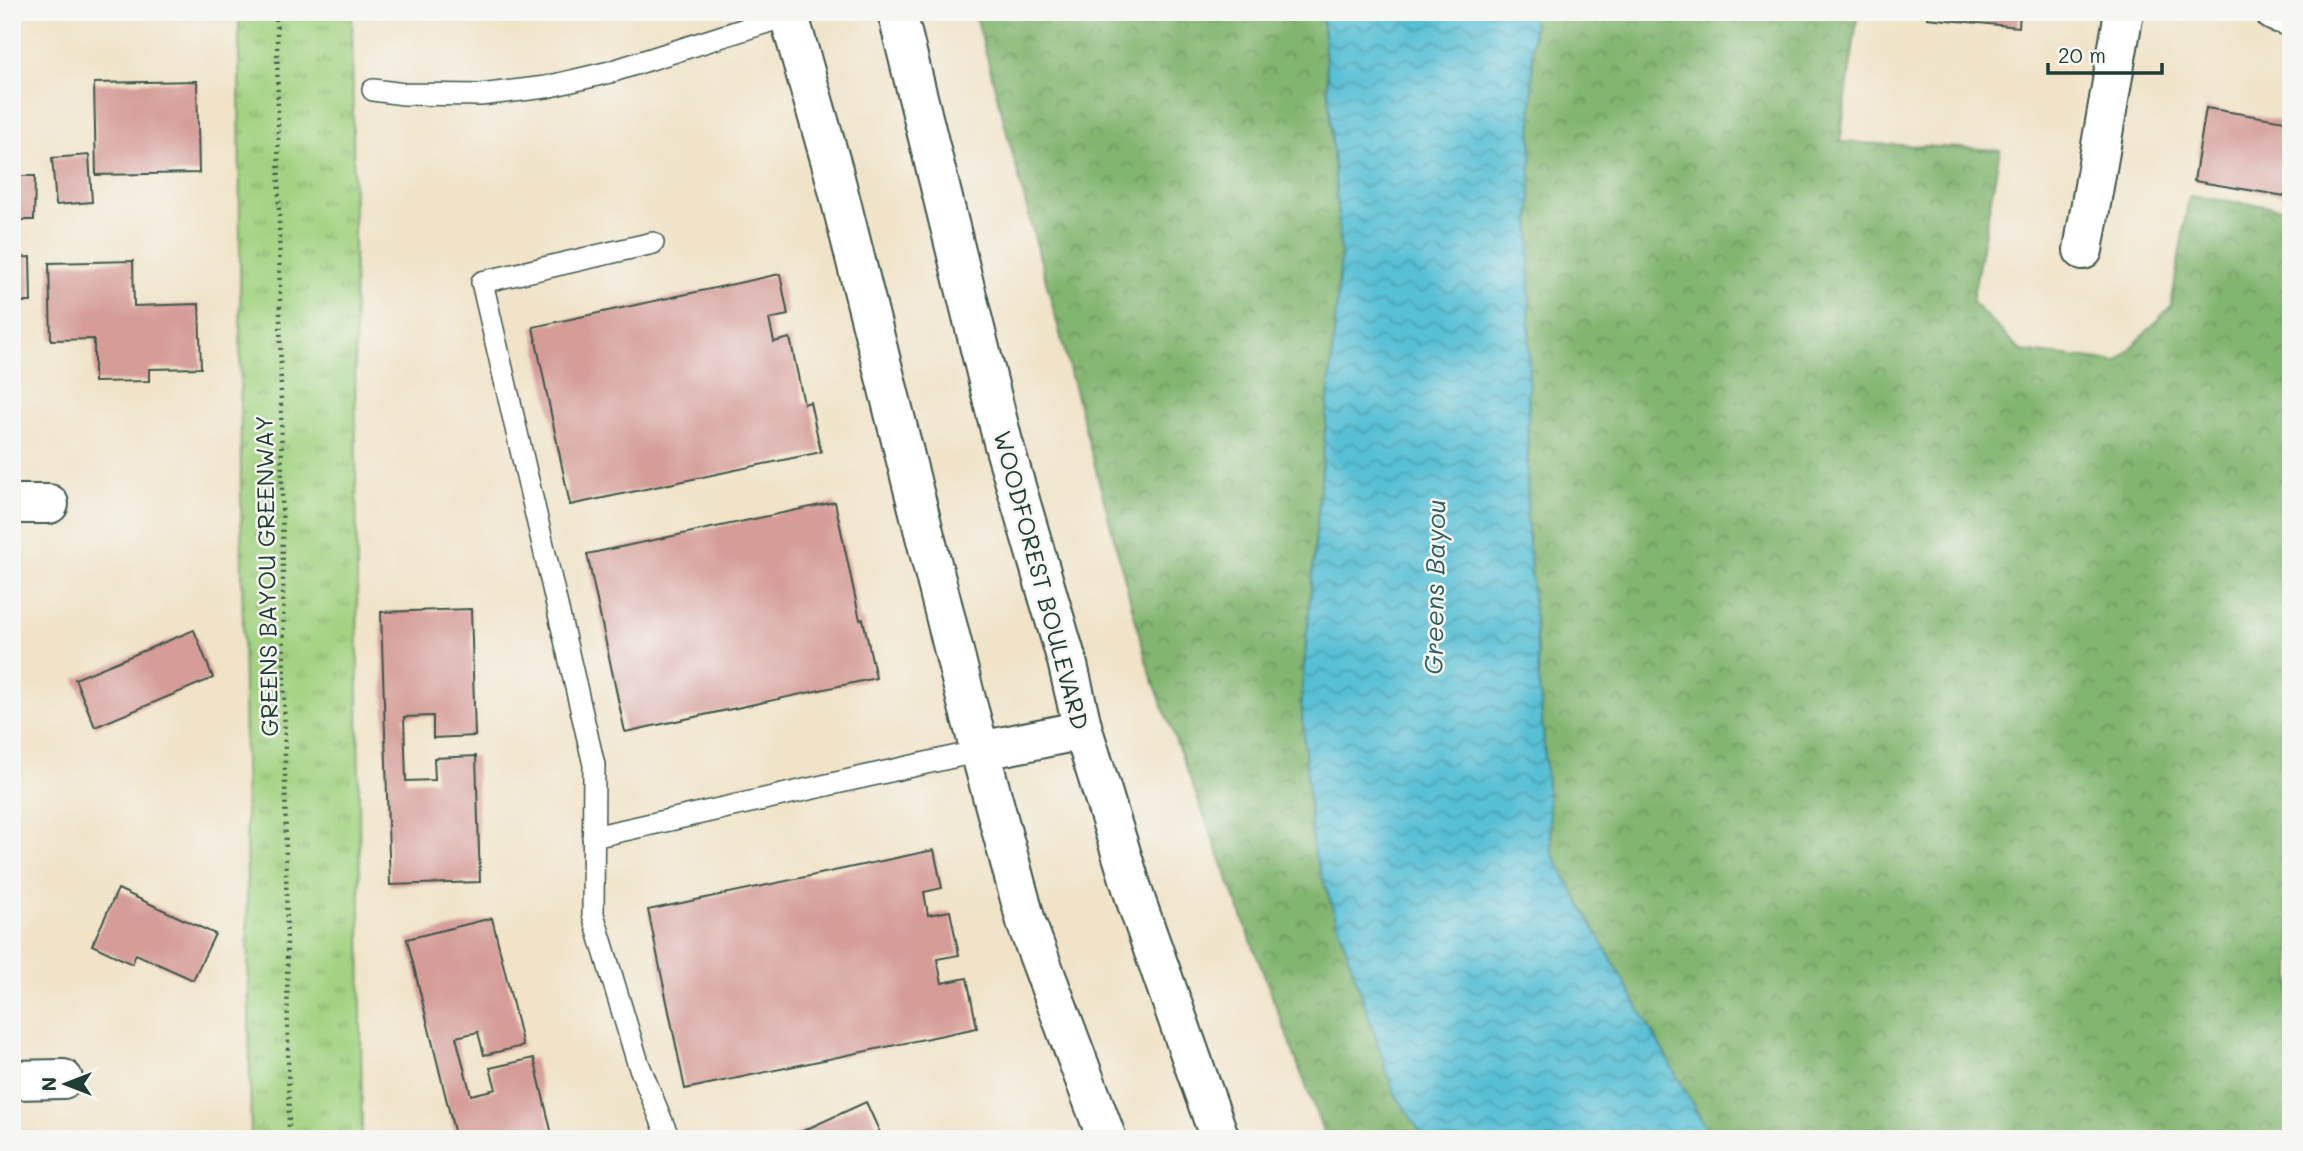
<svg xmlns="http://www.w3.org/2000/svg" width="2303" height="1151" viewBox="0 0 2303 1151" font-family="Mali,sans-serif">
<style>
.grass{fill:url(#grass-tufts);stroke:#61885b;stroke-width:2}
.forest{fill:url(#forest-crowns);stroke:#507952;stroke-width:2}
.water{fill:url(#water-waves);stroke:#3c7e84;stroke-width:2}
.building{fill:#d59c98}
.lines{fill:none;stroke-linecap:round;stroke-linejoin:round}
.lane-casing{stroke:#3e564a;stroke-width:24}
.street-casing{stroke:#3e564a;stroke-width:42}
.secondary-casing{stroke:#3e564a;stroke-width:42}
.path{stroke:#3e564a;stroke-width:4.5;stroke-dasharray:2 5;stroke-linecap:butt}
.lane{stroke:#fff;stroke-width:21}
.street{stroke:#fff;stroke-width:38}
.secondary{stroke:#fff;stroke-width:38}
.labels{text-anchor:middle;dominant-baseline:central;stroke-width:5;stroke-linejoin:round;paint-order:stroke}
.street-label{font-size:24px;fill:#1f3d34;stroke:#f6f6f2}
.water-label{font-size:26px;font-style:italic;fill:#2d5e5c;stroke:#f6f6f2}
</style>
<defs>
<pattern id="grass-tufts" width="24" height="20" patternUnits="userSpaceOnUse" patternTransform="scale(1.75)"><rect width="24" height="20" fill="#a3d382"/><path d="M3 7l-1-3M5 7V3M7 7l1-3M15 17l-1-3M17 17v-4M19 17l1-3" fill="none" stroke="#84ac6b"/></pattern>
<pattern id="forest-crowns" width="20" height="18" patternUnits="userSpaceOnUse" patternTransform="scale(1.75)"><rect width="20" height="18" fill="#82b570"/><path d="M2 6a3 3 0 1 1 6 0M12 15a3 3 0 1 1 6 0" fill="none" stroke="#6a945d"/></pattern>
<pattern id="water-waves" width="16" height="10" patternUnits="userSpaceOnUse" patternTransform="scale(1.75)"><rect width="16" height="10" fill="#58c0d5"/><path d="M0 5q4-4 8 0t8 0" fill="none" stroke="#489dae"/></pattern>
</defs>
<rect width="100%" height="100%" fill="#f6f6f2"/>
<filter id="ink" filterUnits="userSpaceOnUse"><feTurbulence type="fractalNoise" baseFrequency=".0143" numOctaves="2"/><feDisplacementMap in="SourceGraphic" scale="14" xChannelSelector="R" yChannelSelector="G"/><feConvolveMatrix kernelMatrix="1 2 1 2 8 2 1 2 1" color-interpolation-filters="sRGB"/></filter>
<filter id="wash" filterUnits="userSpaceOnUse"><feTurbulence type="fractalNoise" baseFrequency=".00686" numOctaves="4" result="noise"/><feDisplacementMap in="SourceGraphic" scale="28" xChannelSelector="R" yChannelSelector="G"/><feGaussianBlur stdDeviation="1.57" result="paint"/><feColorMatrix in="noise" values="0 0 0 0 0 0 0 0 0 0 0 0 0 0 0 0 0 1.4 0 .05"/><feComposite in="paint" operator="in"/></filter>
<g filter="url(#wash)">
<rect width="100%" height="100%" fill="#f0e3c8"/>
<polygon class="grass" points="239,12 352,12 362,1139 251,1139 241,500"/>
<g class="forest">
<polygon points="975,12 1324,12 1323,23 1341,256 1301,700 1313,849 1394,1092 1425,1139 1326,1139 1148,667"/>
<polygon points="1533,12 1858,12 1840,142 2000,150 1972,302 2021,351 2118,362 2171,306 2189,196 2291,209 2291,1139 1712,1139 1552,853 1527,517"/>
</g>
<polygon class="water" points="1324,12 1533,12 1527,517 1552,853 1712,1139 1425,1139 1394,1092 1313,849 1301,700 1341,256 1323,23"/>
<g id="blocks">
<g class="building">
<polygon points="1928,12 2020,12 2019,27 1927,18"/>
<polygon points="197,81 199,173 96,175 94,83"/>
<polygon points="2206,108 2291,122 2291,197 2194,181"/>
<polygon points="89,155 92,202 56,205 52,158"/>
<polygon points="12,176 35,176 34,220 12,220"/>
<polygon points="30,257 31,302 12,302 12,258"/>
<polygon points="133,261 134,306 199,304 201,368 149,369 149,381 94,382 94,339 51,340 49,263"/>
<polygon points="780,274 788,315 769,319 774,342 790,338 804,404 810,402 821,452 570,505 533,327"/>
<polygon points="835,502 860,620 863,619 876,678 625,732 587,554"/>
<polygon points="471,609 475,736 433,738 433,716 404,717 406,781 435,780 434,758 476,756 480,882 390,885 381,612"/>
<polygon points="194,630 213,678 95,727 75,679"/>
<polygon points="934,850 942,888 924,892 928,915 950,911 959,955 937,959 942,983 967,978 977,1028 685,1089 648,910"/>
<polygon points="118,889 215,934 193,980 136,954 132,964 92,945"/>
<polygon points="492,918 523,1046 484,1055 478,1032 456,1037 471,1095 496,1089 490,1068 534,1058 553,1139 456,1139 407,939"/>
<polygon points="866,1102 883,1139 785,1139"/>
</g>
</g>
</g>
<g filter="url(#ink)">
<use href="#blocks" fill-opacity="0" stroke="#3e564a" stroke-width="2"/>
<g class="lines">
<defs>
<g id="lane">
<polyline points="373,90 404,94 480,95 546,87 610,72 789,15"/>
<polyline points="653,243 482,282 594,765 593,914 638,1063 669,1139"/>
<polyline points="593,837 980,751"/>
</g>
<g id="street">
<polyline points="2275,12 2291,17"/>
<polyline points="2083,250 2124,12"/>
<polyline points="12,504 49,504"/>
<polyline points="12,1080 63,1079"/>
</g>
<g id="secondary">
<polyline points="788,12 833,170 967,703 1027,925 1107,1139"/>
<polyline points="897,12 1003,442 1067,661 1083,730 1136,901 1220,1139"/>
<polyline points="980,751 1083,730"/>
</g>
</defs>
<use href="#lane" class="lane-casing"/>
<use href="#street" class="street-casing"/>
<use href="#secondary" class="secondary-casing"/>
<polyline class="path" points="275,12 277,28 289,1139"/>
<use href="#lane" class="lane"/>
<use href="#street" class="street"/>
<use href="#secondary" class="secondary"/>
</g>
</g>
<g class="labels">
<g class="street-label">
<text transform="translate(266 576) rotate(-91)">GREENS BAYOU GREENWAY</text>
<text transform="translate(1042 580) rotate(75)">WOODFOREST BOULEVARD</text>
</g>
<g class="water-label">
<text transform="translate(1434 587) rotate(-89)">Greens Bayou</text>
</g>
</g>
<rect width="2303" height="1151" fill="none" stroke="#f6f6f2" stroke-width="42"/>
<g transform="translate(66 1084) rotate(270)" stroke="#f6f6f2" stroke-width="5" paint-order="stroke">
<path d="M0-5L12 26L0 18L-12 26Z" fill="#1f3d34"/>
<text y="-10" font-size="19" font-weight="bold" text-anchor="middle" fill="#1f3d34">N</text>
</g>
<path d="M2048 63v10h114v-10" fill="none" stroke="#1f3d34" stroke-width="3.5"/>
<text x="2058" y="63" font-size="21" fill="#1f3d34" stroke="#f6f6f2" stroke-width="5" paint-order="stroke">20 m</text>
</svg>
